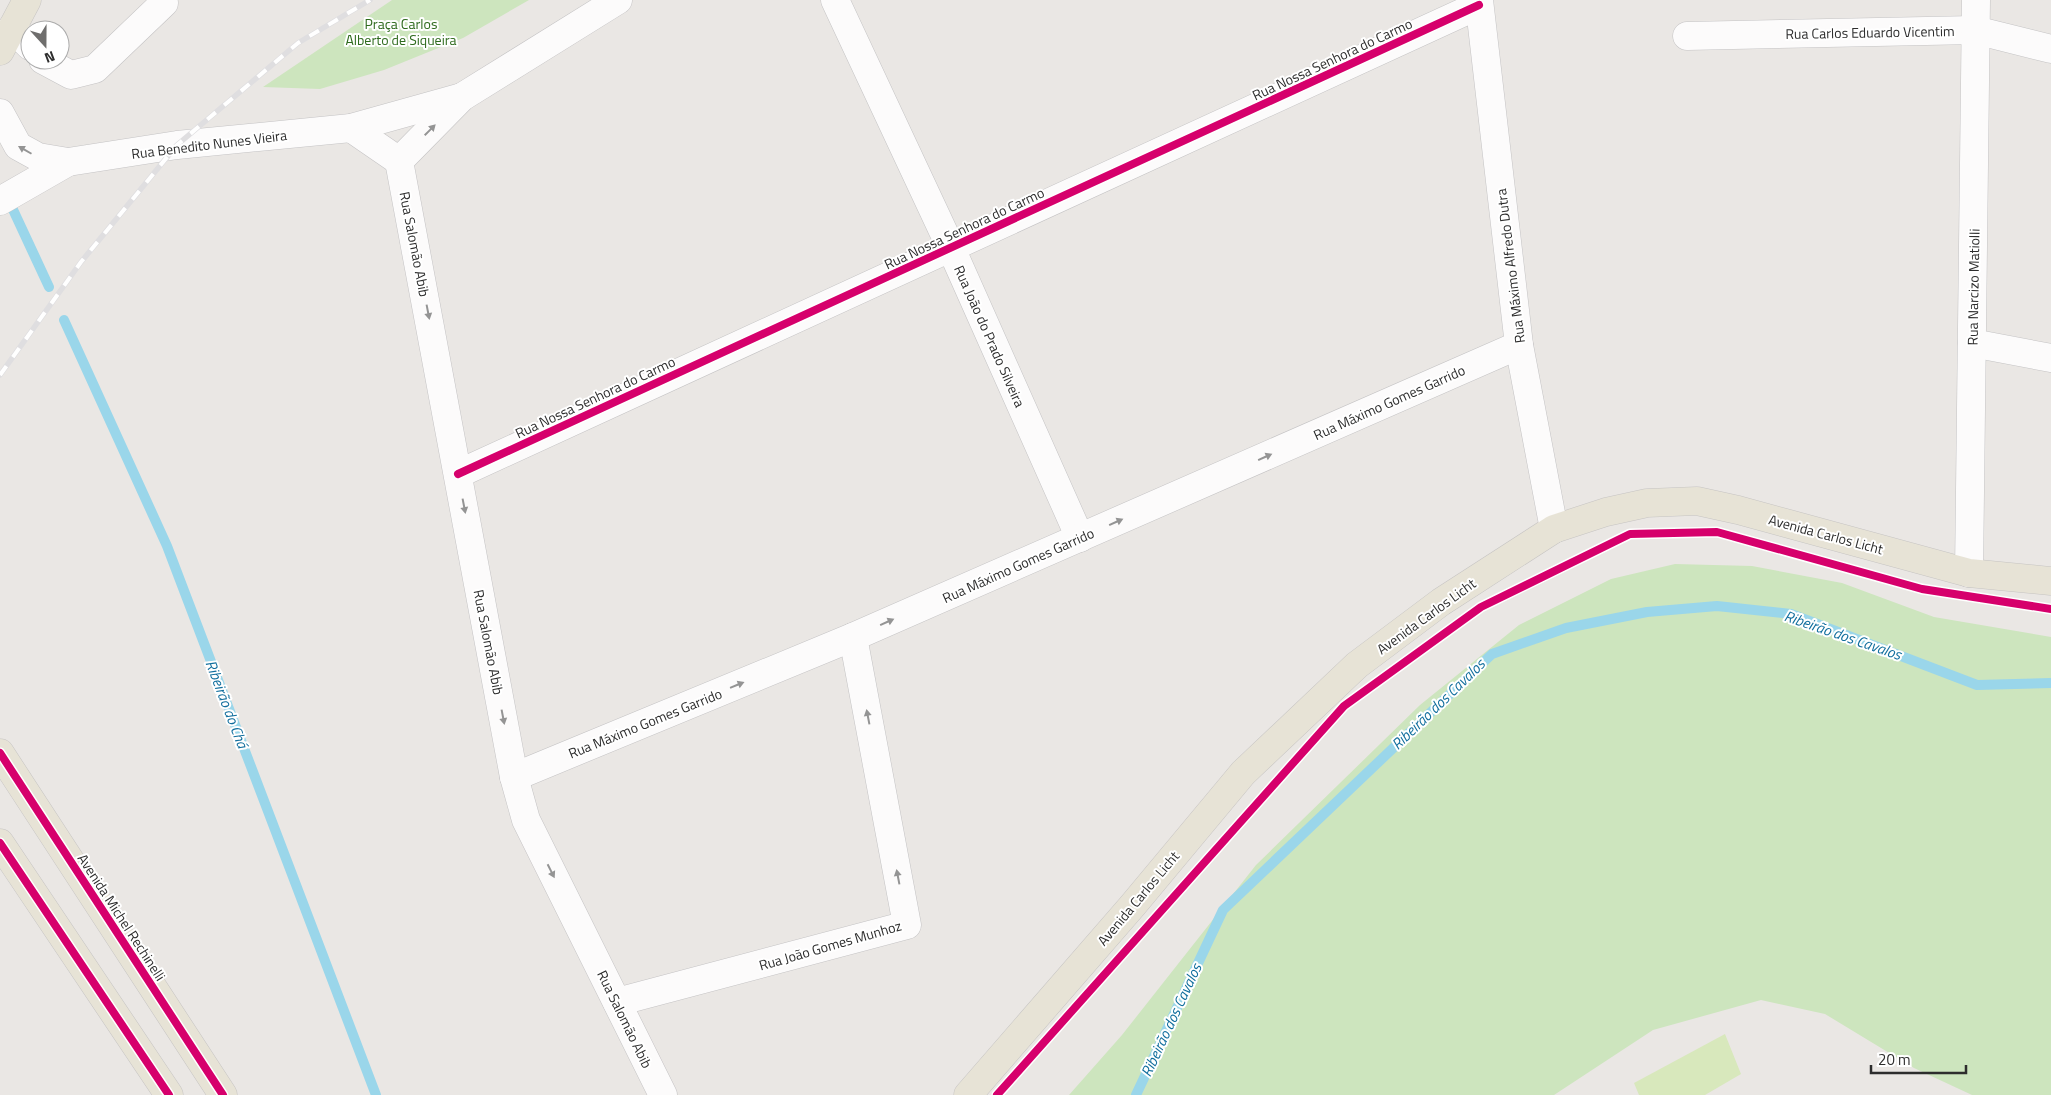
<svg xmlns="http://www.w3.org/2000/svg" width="2051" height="1095" viewBox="0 0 2051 1095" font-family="'Titillium Web',sans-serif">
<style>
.green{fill:#cde5be}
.pitch{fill:#d8e8bc}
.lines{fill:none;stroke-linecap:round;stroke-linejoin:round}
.stream{stroke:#9ad6ea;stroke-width:10}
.minor-casing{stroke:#c4c3c4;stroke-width:29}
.major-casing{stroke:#c6c4c3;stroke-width:29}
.minor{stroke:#fcfbfb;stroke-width:28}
.major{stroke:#e7e3d6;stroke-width:28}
.rail-casing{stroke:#dfdee0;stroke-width:5.5}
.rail{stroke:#fff;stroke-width:4;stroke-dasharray:11;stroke-linecap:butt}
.cycleway-casing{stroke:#fff;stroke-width:11}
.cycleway{stroke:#d6006c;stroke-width:8}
.oneway{fill:#949494}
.labels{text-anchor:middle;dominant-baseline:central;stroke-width:4;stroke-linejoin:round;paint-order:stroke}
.park-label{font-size:14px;fill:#2e6a1d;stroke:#fff}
.street-label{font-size:14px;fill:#2d2d2d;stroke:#fff}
.water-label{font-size:15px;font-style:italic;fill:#116e9d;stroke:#fff}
</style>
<rect width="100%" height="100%" fill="#eae7e4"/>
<g class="green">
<polygon points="392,0 529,0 463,38 384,70 320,89 263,87"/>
<polygon points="1675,564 1752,566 1842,583 1934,617 2051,637 2051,1095 1972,1095 1914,1068 1825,1014 1761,1000 1653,1030 1554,1095 1069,1095 1122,1035 1256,865 1420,705 1519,625 1611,579"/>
</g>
<polygon class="pitch" points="1725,1034 1741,1074 1705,1095 1639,1095 1634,1083"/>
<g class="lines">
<g class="stream">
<polyline points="9,201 49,287"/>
<polyline points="64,320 167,546 376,1095"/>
<polyline points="1136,1095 1223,910 1492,654 1566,628 1647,612 1717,606 1791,614 1977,685 2051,683"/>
</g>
<defs>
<g id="minor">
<polyline points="835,0 951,248 1080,538"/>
<polyline points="1479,0 1519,345 1554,529"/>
<polyline points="12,28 30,46"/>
<polyline points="1687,36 1975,30 2051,49"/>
<polyline points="43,60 71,75 95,69 164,3"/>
<polyline points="0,113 18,146 38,157 68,162 177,145 351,128 462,97"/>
<polyline points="351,128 399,161 462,97 618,0"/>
<polyline points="399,161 514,777 526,820 663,1095"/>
<polyline points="0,201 68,162"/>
<polyline points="1972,343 2051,358"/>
<polyline points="458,474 1479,5"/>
<polyline points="1969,573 1976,0"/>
<polyline points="514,777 853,637 1519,345"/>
<polyline points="617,1002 907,925 853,637"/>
</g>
<g id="major">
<polyline points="0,51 27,0"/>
<polyline points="0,753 223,1095"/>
<polyline points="0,843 169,1095"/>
<polyline points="968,1095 1133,905 1243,773 1357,665 1441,602 1554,529 1606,512 1647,503 1697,501 1738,510 1969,573 2051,581"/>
</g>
</defs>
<use href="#minor" class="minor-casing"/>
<use href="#major" class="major-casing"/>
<use href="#minor" class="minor"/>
<use href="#major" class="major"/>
<defs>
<polyline id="rail" points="0,375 81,262 177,145 298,43 370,0"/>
</defs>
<use href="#rail" class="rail-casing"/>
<use href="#rail" class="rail"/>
<defs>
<g id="cycleway">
<polyline points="458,474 1479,5"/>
<polyline points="0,753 223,1095"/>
<polyline points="0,843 169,1095"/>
<polyline points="997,1095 1344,706 1481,607 1630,534 1717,532 1922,589 2051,609"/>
</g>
</defs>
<use href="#cycleway" class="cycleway-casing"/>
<use href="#cycleway" class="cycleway"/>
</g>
<defs><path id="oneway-solid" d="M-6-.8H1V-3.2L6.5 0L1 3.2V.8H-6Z" transform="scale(1.25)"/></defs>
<g class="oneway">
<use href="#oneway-solid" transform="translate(430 130) rotate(-45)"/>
<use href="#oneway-solid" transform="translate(25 150) rotate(-150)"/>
<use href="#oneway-solid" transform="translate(428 312) rotate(79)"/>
<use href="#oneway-solid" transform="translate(1265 457) rotate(-24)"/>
<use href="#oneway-solid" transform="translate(464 506) rotate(79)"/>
<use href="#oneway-solid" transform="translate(1116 522) rotate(-24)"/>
<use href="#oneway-solid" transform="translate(887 622) rotate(-24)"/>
<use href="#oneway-solid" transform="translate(737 685) rotate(-22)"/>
<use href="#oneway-solid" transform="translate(503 717) rotate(79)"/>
<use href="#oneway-solid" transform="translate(868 717) rotate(-101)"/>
<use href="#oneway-solid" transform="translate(551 871) rotate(63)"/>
<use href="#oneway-solid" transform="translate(898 877) rotate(-101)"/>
</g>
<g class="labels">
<g class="park-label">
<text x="401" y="23">Praça Carlos<tspan x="401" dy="16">Alberto de Siqueira</tspan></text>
</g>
<g class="street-label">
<text transform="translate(1870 32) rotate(-1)">Rua Carlos Eduardo Vicentim</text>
<text transform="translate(1332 59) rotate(-25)">Rua Nossa Senhora do Carmo</text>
<text transform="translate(209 144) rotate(-7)">Rua Benedito Nunes Vieira</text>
<text transform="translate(964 228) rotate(-25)">Rua Nossa Senhora do Carmo</text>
<text transform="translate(415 244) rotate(79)">Rua Salomão Abib</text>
<text transform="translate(1510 266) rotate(-97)">Rua Máximo Alfredo Dutra</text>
<text transform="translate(1973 287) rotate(-89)">Rua Narcizo Matiolli</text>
<text transform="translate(990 336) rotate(66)">Rua João do Prado Silveira</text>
<text transform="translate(595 397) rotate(-25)">Rua Nossa Senhora do Carmo</text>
<text transform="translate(1389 402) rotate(-24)">Rua Máximo Gomes Garrido</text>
<text transform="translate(1826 534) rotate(15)">Avenida Carlos Licht</text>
<text transform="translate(1018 565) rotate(-24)">Rua Máximo Gomes Garrido</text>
<text transform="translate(1426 616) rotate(-36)">Avenida Carlos Licht</text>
<text transform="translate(489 642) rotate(79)">Rua Salomão Abib</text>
<text transform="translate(645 723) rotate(-22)">Rua Máximo Gomes Garrido</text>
<text transform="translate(1138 898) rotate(-50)">Avenida Carlos Licht</text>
<text transform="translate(122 917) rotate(57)">Avenida Michel Rechinelli</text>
<text transform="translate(830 945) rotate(-16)">Rua João Gomes Munhoz</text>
<text transform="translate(625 1019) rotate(64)">Rua Salomão Abib</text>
</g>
<g class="water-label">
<text transform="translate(1843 635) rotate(19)">Ribeirão dos Cavalos</text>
<text transform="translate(227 704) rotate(69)">Ribeirão do Chá</text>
<text transform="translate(1438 704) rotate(-44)">Ribeirão dos Cavalos</text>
<text transform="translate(1171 1020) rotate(-65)">Ribeirão dos Cavalos</text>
</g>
</g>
<g transform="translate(45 45) rotate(159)"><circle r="24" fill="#ffffff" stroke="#ababab"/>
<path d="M0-4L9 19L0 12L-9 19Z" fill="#6f6e6d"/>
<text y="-8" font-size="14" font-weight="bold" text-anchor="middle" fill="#2d2d2d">N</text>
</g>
<path d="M1871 1065v8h95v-8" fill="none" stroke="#2d2d2d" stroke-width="2.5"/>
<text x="1878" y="1065" font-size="15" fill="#2d2d2d" stroke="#ffffff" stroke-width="4" paint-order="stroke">20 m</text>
</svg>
